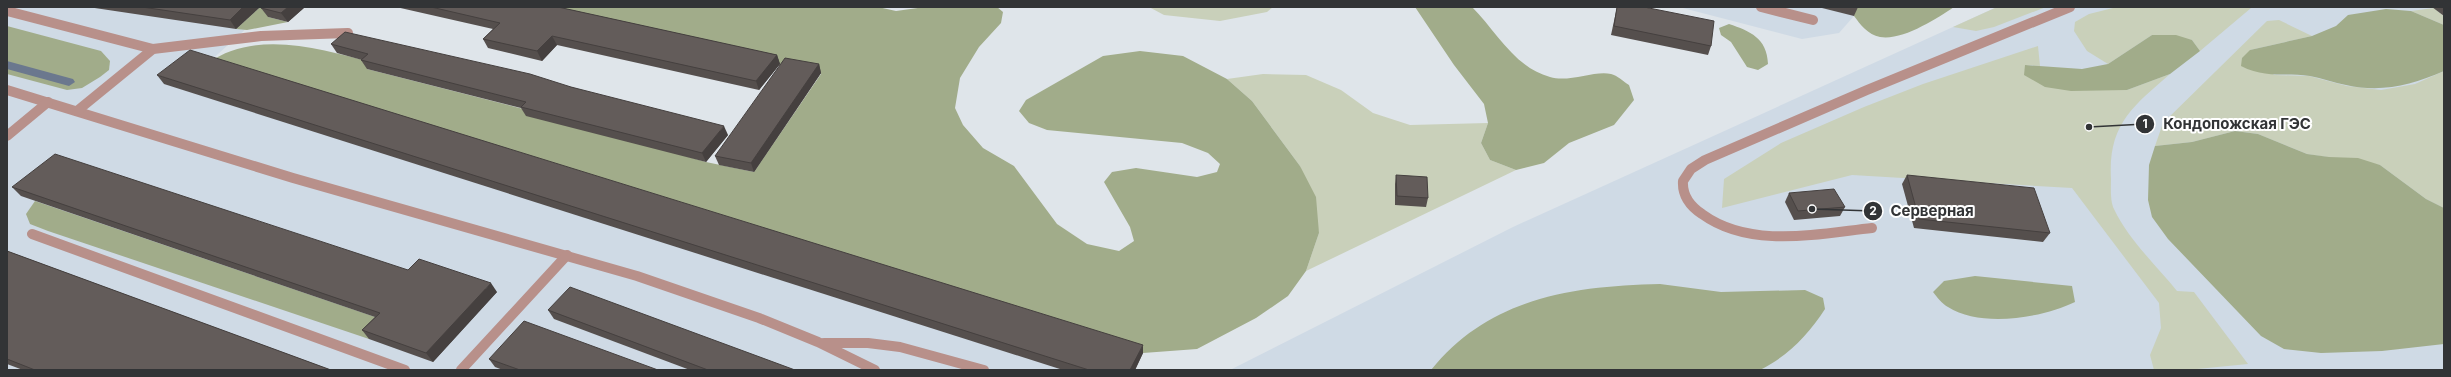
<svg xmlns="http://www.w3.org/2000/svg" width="2451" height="377" viewBox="0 0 2451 377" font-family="Inter,sans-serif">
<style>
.built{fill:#cfdae5}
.green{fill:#c9d0ba}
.forest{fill:#a1ac8a}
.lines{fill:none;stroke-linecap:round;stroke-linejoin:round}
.stream{fill:#6b788e;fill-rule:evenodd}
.minor{stroke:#b8908a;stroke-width:10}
.wall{fill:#554f4d}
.shaded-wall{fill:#45403f}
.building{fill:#635c5a;stroke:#45403f}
.leader{fill:none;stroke:#323436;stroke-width:1.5}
.callout-dot{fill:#323436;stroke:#fff;stroke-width:1.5}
.mark-label{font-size:12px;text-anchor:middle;font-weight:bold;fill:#fff}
.callout-label{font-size:15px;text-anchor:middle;font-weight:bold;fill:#323436;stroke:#fff;stroke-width:4;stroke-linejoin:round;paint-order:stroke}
</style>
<rect width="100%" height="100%" fill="#dfe5ea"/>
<g class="built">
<polygon points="7,7 270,7 208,63 1135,370 7,370"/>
<polygon points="1679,7 1855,7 1854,16 1839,33 1802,39"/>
<polygon points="1997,7 2444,7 2444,370 1230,370 1513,227"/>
</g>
<g class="green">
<polygon points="1149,7 1273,7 1267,12 1220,21 1164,15"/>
<polygon points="1997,7 2046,7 1994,27 1976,31 1953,27"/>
<polygon points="2117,7 2246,7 2251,8 2200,51 2192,40 2152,35 2108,64 2087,51 2074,31 2075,22 2089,14"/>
<polygon points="2434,8 2444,16 2444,25 2411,11"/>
<polygon points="2279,20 2312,36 2250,50 2274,75 2309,76 2347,86 2381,90 2415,84 2444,71 2444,208 2426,199 2380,165 2307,154 2258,134 2235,131 2192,142 2155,146 2163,123 2267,21"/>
<path d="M 2038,46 L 2040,66 L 2025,65 L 2127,90 L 2170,74 C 2132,107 2108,125 2111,179 C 2111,188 2110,201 2114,209 C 2128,239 2156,265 2177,291 L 2194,292 L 2248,364 L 2187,370 L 2154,370 L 2150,355 L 2161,328 L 2159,303 L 2072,188 L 1852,175 L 1722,208 L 1724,179 L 1781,143 L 1864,107 L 1923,84 Z"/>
<polygon points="1263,74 1306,75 1341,90 1373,113 1410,125 1488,123 1481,143 1490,160 1516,170 1306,271 1319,233 1300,166 1252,101 1227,79"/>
</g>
<g class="forest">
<polygon points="260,7 280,7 268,17 288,22 247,30 236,29"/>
<path d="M 521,7 L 878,7 L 896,11 L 925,7 L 997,7 L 1003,12 L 1001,23 L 979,47 L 960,78 L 955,108 L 963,125 L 983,148 L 1014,166 L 1057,224 L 1087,244 L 1119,251 L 1134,241 L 1130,227 L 1104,182 L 1112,172 L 1136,168 L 1197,177 L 1217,172 L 1220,164 L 1208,153 L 1182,143 L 1047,130 L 1029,123 L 1019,111 L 1026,100 L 1103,56 L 1140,51 L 1183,56 L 1227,79 L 1252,101 L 1300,166 L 1316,197 L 1319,233 L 1306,271 L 1288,296 L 1256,318 L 1197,349 L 1143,353 L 208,63 C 257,29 321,49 374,63 L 367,69 L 531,111 L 706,162 L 754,172 L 821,74 Z"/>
<path d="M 1415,7 L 1472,7 C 1497,32 1514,67 1550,77 C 1569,83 1595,70 1611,74 C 1617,75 1624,82 1629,85 L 1634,100 L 1614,125 L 1569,143 L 1544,163 L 1516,170 L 1490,160 L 1481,143 L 1488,123 L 1484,104 L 1454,65 Z"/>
<path d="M 1855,7 L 1954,7 C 1936,19 1902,41 1880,37 C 1868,35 1860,24 1854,16 Z"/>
<path d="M 2386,9 L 2411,11 L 2444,25 L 2444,71 C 2411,85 2382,93 2346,85 C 2334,83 2322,78 2310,76 C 2285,72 2266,79 2241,66 L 2242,58 L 2250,50 L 2312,36 L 2336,26 L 2348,15 Z"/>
<path d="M 1729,24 C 1750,31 1767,38 1768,64 L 1758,70 L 1747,67 L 1731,42 L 1721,35 L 1719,28 Z"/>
<polygon points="7,26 101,51 110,61 109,70 100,77 82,88 67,90 7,74"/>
<polygon points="2152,35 2176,35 2192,40 2200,51 2170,74 2127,90 2071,91 2045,87 2024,75 2025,65 2082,69 2108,64"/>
<polygon points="2235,131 2258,134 2307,154 2329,157 2358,158 2380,165 2426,199 2444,208 2444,344 2382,351 2321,353 2284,349 2261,336 2168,239 2152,217 2148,200 2149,165 2155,146 2192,142"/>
<polygon points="35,201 387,321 369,339 48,231 30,224 26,214"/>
<path d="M 1975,276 L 2072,286 L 2075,302 C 2042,318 1981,328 1948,307 C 1942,304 1937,297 1933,292 L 1944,281 Z"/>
<path d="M 1660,284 L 1721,292 L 1805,290 L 1823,298 L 1825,309 C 1808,335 1788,356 1760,370 L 1431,370 C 1489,298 1572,286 1660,284 Z"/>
</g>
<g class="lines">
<polygon class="stream" points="7,61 73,79 75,82 69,86 7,69"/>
<g class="minor">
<polyline points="1761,7 1813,20"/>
<polyline points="7,11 153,49"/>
<polyline points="7,90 293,178 637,276 759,318 818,342 875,370"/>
<polyline points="77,111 153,49 261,36 348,33"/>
<polyline points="7,136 48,102"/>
<path d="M 1872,228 C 1817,234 1750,249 1702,214 C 1690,206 1682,196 1683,181 L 1691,169 L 1705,160 L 1867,90 L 2070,7"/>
<polyline points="32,234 405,370"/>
<polyline points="824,343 868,343 900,347 984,370"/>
<polyline points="461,370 567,255"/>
</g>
</g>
<g class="wall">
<polygon points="88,7 260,7 236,29"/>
<polygon points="263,7 305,7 288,22 268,17 261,8"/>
<polygon points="396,7 558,7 777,55 780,64 759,90 557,45 542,61 488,48 483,39 493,29"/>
<polygon points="1617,7 1644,7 1711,46 1708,55 1611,35"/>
<polygon points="1818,7 1858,7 1854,16"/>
<polygon points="2432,7 2444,7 2444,16"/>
<polygon points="331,44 571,87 728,135 706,162 526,116 521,108 367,69 361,60 362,60 337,53"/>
<polygon points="819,64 821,73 754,172 719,165 715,156"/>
<polygon points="157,75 1143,353 1135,370 1063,370 164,84"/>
<polygon points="1396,175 1428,198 1426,207 1395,205 1395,184"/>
<polygon points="1907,175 2050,233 2043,242 1914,228 1902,184"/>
<polygon points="12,187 408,270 497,292 433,362 369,339 362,330 375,317 21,196"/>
<polygon points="1789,193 1845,207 1840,216 1794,220 1785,202"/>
<polygon points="7,251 331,370 23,370 7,364"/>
<polygon points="548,310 795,370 690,370 554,319"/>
<polygon points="489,359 658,370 503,370 495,367"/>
</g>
<g class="shaded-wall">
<polygon points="243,7 260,7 236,29 230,20"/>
<polygon points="288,7 305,7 288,22 281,13"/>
<polygon points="552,36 557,45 542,61 537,51"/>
<polygon points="777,55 780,64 759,90 756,81"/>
<polygon points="819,64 821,73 754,172 751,163"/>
<polygon points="724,126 728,135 706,162 702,153"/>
<polygon points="491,283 497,292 433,362 426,353"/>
<polygon points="1143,345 1143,353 1135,370 1130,370"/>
</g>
<g class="building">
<polygon points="142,7 243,7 230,20"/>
<polygon points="263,7 288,7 281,13 261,8"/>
<polygon points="431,7 558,7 777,55 756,81 552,36 537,51 483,39 500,23"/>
<polygon points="1617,7 1644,7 1714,21 1711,46 1614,26"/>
<polygon points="345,32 530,74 571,87 724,126 702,153 521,107 526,102 361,60 368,54 331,44"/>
<polygon points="190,50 1143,345 1130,370 1089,370 157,75"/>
<polygon points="785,58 819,64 751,163 715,156"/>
<polygon points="55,154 408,270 419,259 491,283 426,353 362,330 380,313 12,187"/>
<polygon points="1396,175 1427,177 1428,198 1397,196"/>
<polygon points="1907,175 2034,188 2050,233 1919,219"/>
<polygon points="1834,189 1845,207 1798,211 1789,193"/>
<polygon points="7,251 331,370 35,370 7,359"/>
<polygon points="570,287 795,370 708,370 548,310"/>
<polygon points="524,321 658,370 520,370 489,359"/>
</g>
<path class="leader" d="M2089 127L2145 124M1812 209L1873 211"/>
<g class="callout-dot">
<circle cx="2089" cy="127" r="4"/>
<circle cx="1812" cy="209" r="4"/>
<circle cx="2145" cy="124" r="10"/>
<circle cx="1873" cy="211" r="10"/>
</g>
<g class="mark-label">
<text x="2145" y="128">1</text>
<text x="1873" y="215">2</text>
</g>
<g class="callout-label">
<text x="2237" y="129">Кондопожская ГЭС</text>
<text x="1932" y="216">Серверная</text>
</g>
<rect width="2451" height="377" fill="none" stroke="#323436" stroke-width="16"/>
</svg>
